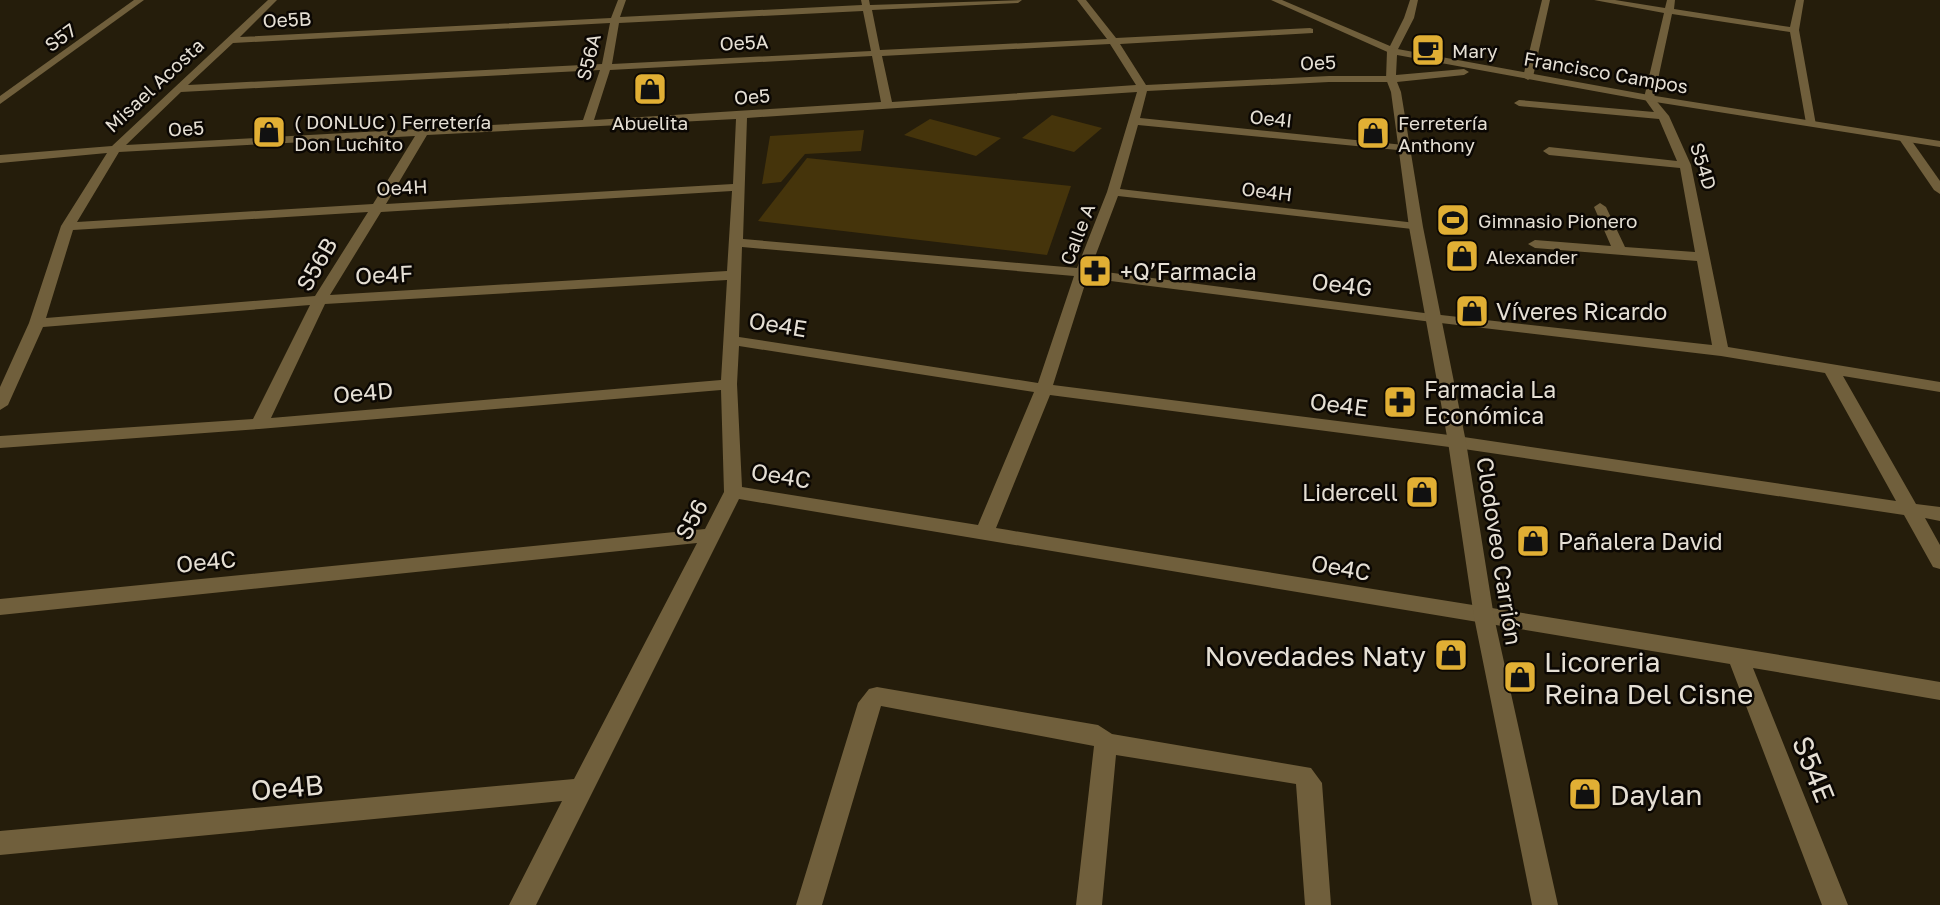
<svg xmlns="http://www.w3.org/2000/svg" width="1940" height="905" viewBox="0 0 1940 905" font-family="'Golos Text',sans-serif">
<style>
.green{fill:#45340b}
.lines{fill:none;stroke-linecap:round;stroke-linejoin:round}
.minor{fill:#705f3c;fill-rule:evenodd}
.tertiary{fill:#705f3c;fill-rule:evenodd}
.labels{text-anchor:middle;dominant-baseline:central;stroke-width:5;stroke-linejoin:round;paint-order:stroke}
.far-street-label{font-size:19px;fill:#e5dfd4;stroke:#0b0703}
.far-poi-label{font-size:19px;fill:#e5dfd4;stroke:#0b0703;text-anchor:start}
.street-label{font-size:23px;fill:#e5dfd4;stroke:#0b0703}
.poi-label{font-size:23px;fill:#e5dfd4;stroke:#0b0703;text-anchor:start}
.near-poi-label{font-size:28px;fill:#e5dfd4;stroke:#0b0703;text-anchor:start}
.near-street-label{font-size:28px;fill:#e5dfd4;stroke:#0b0703}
</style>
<rect width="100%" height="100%" fill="#251d0b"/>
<g class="green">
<polygon points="1052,115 1102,128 1074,152 1022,138"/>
<polygon points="930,119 1001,138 976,156 904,135"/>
<polygon points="864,130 861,151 805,154 781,182 762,184 770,136"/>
<polygon points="807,158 1071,186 1047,255 758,221"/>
</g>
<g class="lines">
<g class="minor">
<polygon points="134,0 144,0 0,104 0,96"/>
<path d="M 268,0 L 277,0 L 240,37 L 611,18 L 618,0 L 626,0 L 620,17 L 862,5 L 861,0 L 869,0 L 870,5 L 1022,0 L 1018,3 L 872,10 L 880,50 L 1107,39 L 1077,0 L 1086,0 L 1116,38 L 1310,28 L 1313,29 L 1313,33 L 1120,44 L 1146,85 L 1329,76 L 1391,76 L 1396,79 L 1391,82 L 1329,82 L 1147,91 L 1140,118 L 1404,145 L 1410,149 L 1408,151 L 1138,125 L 1120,189 L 1416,223 L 1421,224 L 1421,230 L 1118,196 L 1090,270 L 1432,314 L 1712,345 L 1697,261 L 1535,248 L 1528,244 L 1535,240 L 1611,246 L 1594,207 L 1600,203 L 1606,207 L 1625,247 L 1695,252 L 1680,168 L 1549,155 L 1543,151 L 1549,147 L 1677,161 L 1659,119 L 1519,106 L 1514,103 L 1519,100 L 1654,112 L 1644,98 L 1664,13 L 1594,0 L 1615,0 L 1665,8 L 1667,0 L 1675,0 L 1674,9 L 1790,27 L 1796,0 L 1804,0 L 1799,30 L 1816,125 L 1806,123 L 1790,32 L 1672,14 L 1654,98 L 1669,116 L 1691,165 L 1728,347 L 1940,382 L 1940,392 L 1843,376 L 1916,504 L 1940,507 L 1940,521 L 1925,518 L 1940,545 L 1940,569 L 1933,567 L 1904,515 L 1457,448 L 1050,395 L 996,528 C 1311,580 1626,628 1940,682 L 1940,700 L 1753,668 L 1848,905 L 1822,905 L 1730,664 L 739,499 L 536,905 L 509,905 L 562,801 L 0,855 L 0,831 L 574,779 L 697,543 L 0,615 L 0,599 L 705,529 L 724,492 L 721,390 L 259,429 L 0,448 L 0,436 L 253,419 L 310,305 L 43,327 L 8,405 L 0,410 L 0,387 L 29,323 L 61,226 L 107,153 L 0,163 L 0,155 L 112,146 ZM 863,11 L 871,51 L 612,64 L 619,23 ZM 610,23 L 602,64 L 188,85 L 233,43 ZM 1110,44 L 1136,85 L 892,102 L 882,56 ZM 872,56 L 881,102 L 594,120 L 610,70 ZM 600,70 L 583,120 L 126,145 L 181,92 ZM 1137,92 L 1107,192 L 1077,268 L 743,239 L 747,118 ZM 736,119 L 733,184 L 386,204 L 427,135 ZM 415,136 L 373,204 L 77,222 L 119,152 ZM 732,191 L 727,271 L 330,295 L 381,212 ZM 368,212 L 315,296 L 46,318 L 73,230 ZM 742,247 L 1074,276 L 1038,383 L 739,337 ZM 1087,278 L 1432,322 L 1721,356 L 1825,373 L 1896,501 L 1457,436 L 1053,385 ZM 727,280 L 721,380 L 271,418 L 325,304 ZM 739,346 L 1034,392 L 978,525 L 742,487 L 737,384 Z"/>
<polygon points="1271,0 1282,0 1390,46 1404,18 1410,0 1418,0 1414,18 1397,51 1392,54"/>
<polygon points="1542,0 1550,0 1533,77 1528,80 1523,77"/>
<polygon points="1901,137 1909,137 1940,181 1940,194 1934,190 1899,139"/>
<polygon points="877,687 1098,725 1112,734 1311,768 1322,783 1331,905 1305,905 1296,784 1116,755 1102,905 1076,905 1094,746 881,706 822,905 796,905 858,703 869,689"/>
</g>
<polygon class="tertiary" points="1392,48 1649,95 1940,141 1940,147 1649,101 1397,55 1396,75 1464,69 1469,72 1464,75 1397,82 1401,92 1423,227 1466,442 1494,617 1558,905 1532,905 1474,617 1448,442 1409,227 1391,92 1386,79 1387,51"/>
</g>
<defs>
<symbol id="cafe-square" viewBox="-11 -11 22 22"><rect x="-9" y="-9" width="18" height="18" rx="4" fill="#e1af34" stroke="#0b0703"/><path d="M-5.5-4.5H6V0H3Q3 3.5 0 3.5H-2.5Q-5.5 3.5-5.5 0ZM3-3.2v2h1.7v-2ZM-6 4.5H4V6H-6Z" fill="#111"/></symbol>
<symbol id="shop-square" viewBox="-11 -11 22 22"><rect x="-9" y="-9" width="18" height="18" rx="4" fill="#e1af34" stroke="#0b0703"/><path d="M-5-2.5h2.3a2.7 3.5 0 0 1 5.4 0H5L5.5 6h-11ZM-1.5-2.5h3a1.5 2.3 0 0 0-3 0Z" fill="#111"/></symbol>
<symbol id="stadium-square" viewBox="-11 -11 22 22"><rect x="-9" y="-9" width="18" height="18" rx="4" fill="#e1af34" stroke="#0b0703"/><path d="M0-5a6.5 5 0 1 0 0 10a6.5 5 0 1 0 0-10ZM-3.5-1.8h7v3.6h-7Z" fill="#111"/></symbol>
<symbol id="pharmacy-square" viewBox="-11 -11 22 22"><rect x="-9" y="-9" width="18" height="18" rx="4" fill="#e1af34" stroke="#0b0703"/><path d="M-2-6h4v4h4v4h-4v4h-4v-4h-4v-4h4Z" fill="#111"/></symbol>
</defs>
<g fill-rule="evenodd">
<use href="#cafe-square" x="1409" y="31" width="38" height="38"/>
<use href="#shop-square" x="631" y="70" width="38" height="38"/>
<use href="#shop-square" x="250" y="113" width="38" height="38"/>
<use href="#shop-square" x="1354" y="114" width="38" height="38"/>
<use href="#stadium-square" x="1434" y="201" width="38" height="38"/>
<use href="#shop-square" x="1443" y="237" width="38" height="38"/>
<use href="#pharmacy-square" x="1076" y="252" width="38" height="38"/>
<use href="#shop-square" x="1453" y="292" width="38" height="38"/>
<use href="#pharmacy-square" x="1381" y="383" width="38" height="38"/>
<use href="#shop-square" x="1403" y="473" width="38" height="38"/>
<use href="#shop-square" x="1514" y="522" width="38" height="38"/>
<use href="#shop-square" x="1432" y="636" width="38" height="38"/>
<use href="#shop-square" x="1501" y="658" width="38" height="38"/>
<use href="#shop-square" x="1566" y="775" width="38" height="38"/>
</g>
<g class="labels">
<g class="far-street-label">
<text transform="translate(287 19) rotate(-3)">Oe5B</text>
<text transform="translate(60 37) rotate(-36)">S57</text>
<text transform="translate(744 42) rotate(-3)">Oe5A</text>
<text transform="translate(588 57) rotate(-76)">S56A</text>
<text transform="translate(1318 62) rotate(-2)">Oe5</text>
<text transform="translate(1606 72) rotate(10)">Francisco Campos</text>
<text transform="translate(154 85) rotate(-43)">Misael Acosta</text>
<text transform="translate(752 96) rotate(-4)">Oe5</text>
<text transform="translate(1271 118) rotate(6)">Oe4I</text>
<text transform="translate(186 128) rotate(-3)">Oe5</text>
<text transform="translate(1704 166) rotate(73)">S54D</text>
<text transform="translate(402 187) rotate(-3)">Oe4H</text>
<text transform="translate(1267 191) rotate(7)">Oe4H</text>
<text transform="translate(1077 234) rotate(-69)">Calle A</text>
</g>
<g class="far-poi-label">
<text x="1452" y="50">Mary</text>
<text x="294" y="121">( DONLUC ) Ferretería<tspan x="294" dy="22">Don Luchito</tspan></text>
<text x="650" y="122" text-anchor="middle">Abuelita</text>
<text x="1398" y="122">Ferretería<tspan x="1398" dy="22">Anthony</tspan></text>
<text x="1478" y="220">Gimnasio Pionero</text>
<text x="1486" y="256">Alexander</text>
</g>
<g class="street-label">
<text transform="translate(316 264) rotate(-60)">S56B</text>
<text transform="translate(384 274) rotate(-3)">Oe4F</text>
<text transform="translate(1342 284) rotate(7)">Oe4G</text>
<text transform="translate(778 324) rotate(9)">Oe4E</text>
<text transform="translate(363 392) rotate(-5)">Oe4D</text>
<text transform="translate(1339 404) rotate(7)">Oe4E</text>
<text transform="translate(781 475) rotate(9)">Oe4C</text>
<text transform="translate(691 519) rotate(-62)">S56</text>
<text transform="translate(1500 551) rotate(81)">Clodoveo Carrión</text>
<text transform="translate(206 561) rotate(-6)">Oe4C</text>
<text transform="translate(1341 567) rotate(10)">Oe4C</text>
</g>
<g class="poi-label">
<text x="1120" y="271">+Q’Farmacia</text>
<text x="1496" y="311">Víveres Ricardo</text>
<text x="1424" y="389">Farmacia La<tspan x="1424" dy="26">Económica</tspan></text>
<text x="1398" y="492" text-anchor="end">Lidercell</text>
<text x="1558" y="541">Pañalera David</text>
</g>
<g class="near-poi-label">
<text x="1426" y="655" text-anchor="end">Novedades Naty</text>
<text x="1544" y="661">Licoreria<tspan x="1544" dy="32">Reina Del Cisne</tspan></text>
<text x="1610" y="794">Daylan</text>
</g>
<g class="near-street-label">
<text transform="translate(1814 769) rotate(68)">S54E</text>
<text transform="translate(287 787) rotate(-5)">Oe4B</text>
</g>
</g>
</svg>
